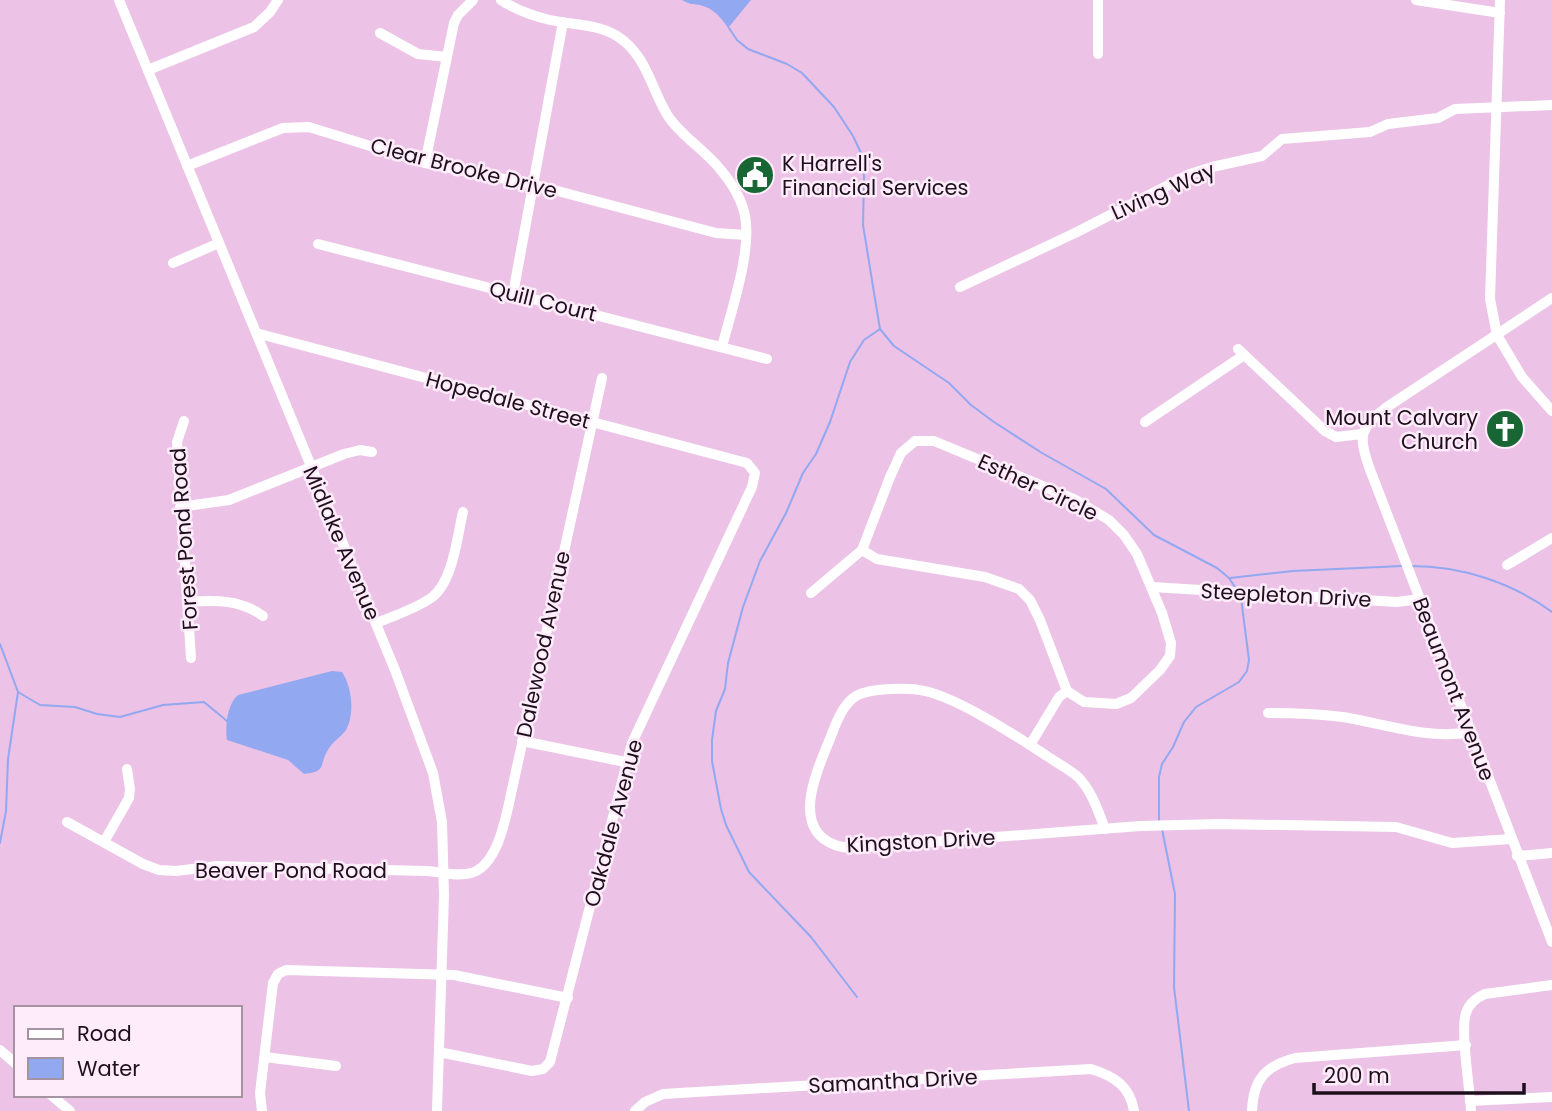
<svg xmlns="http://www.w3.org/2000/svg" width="1552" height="1111" viewBox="0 0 1552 1111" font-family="Poppins,sans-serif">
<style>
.water{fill:#92a8f1}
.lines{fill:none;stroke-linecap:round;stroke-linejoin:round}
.stream{stroke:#92a8f1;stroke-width:2}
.minor{stroke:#fff;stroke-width:10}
.labels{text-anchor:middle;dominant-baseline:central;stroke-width:5;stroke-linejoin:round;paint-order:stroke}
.poi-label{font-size:21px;fill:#1d0f1c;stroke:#feecfb;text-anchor:start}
.street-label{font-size:21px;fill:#1d0f1c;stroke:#feecfb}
</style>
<rect width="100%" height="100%" fill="#ecc2e6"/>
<g class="water">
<path d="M 682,0 L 751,0 L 728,28 C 721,17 713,8 700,5 C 692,4 688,4 682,0 Z"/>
<path d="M 332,671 L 342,672 C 352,687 355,714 346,730 C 341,737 332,742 328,750 C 318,766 328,771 304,774 L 288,760 L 227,740 C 225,727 227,704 238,695 Z"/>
</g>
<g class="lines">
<g class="stream">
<polyline points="729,28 737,40 748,49 787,64 802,73 834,107 853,136 861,153 864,176 863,225 877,311 880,329 894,346 949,383 971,405 994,422 1042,453 1106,489 1154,535 1217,568 1229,578 1235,587"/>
<path d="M 1411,566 C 1461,566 1511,582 1552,612"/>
<polyline points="1230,578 1293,571 1402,566"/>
<polyline points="0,644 18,692 8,759 6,811 0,843"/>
<polyline points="18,692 40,705 75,707 97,714 120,717 163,705 204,702 227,721"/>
<polyline points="1159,820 1159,777 1162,764 1173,747 1184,722 1196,707 1239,682 1247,671 1249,660 1241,598"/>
<polyline points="1162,829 1175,894 1174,987 1189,1111"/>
<polyline points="857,997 811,937 749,872 726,825 721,809 712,761 712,740 716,711 725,689 728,663 743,607 760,561 786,513 803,473 816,454 830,422 850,362 864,340 880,329"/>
</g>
<g class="minor">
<polyline points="119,0 395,670 433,773 442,822 444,895 437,1111"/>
<path d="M 501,0 C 516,10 533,16 550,20 C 573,25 597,24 617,36 C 647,55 651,89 668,116 C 681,136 705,150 720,169 C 731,182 742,200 745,216 C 752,252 731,311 722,347"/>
<polyline points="1416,0 1500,13"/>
<polyline points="1500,0 1490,299 1497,335 1522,377 1552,411"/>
<polyline points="380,33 418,54 447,57"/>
<polyline points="1098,54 1098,0"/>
<polyline points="148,70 254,27 270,12 278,0"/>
<polyline points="425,163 454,23 458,15 473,0"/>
<polyline points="187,166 283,128 309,127 425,163 535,185 716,233 746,235"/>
<polyline points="318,244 767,359"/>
<polyline points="173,263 219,243"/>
<polyline points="960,287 1075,233 1190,174 1212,167 1262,156 1282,139 1370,132 1388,124 1438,118 1455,109 1552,105"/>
<polyline points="513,294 563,22"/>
<path d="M 1552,298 L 1387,407 C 1360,428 1358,434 1369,467 L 1552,942"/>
<polyline points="256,333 747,463 755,473 752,487 632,743 550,1062 543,1069 532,1071 439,1052"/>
<polyline points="1238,349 1325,431 1336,437 1362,434"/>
<polyline points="184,421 177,442 191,658"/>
<polyline points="1145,422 1244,355"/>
<polyline points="180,507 229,500 344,454 360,450 372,452"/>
<polyline points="1507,565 1552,538"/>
<polyline points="1152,587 1397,602 1420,599"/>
<polyline points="811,593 862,550 890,477 901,453 915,441 934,441 1074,499 1109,520 1124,535 1137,554 1162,613 1171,643 1170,656 1160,670 1131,698 1116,704 1084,702 1067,691 1040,620 1030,600 1019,589 985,577 877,559 862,550"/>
<path d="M 187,602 C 214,600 240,599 263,616"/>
<path d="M 376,623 C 394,616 415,609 431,598 C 453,583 457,537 463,512"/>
<path d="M 1268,713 C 1293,713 1318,714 1343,717 C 1386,724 1427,740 1471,732"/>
<polyline points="522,741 625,762"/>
<polyline points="1030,745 1059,697 1067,691"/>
<path d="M 67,822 L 143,864 L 159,870 L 176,871 L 217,866 L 427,871 C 441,872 458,877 471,873 C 500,865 507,810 513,785 L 602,378"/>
<path d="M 1105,829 C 1098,811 1092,791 1078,777 C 1069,769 1057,763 1047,756 C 1016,736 960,699 925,691 C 909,687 870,688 856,696 C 840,706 834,730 827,746 C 815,775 792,829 835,845 C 848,850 864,847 877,846 L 1140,826 L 1219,824 L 1396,827 L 1452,843 L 1511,839"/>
<polyline points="104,842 129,798 130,789 127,769"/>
<polyline points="1517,856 1552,853"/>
<polyline points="0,1050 16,1064"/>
<polyline points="265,1057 336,1066"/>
<polyline points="51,1095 70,1111"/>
<polyline points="1470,1101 1552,1097"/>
<polyline points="262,1111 260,1093 273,983 278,974 286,970 454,975 568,998"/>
<path d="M 635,1111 L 645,1102 L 663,1094 L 1091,1069 C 1114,1076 1130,1086 1134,1111"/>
<path d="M 1252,1111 C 1253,1080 1265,1066 1295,1058 L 1466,1045"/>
<path d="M 1471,1111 C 1470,1089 1460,1030 1466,1013 C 1469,1003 1476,998 1485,994 L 1552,985"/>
</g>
</g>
<defs>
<symbol id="civic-disc" viewBox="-11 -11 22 22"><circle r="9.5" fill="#196635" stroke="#feecfb"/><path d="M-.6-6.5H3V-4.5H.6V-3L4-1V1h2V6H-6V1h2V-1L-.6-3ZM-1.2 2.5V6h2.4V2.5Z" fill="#fff"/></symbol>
<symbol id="church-disc" viewBox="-11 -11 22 22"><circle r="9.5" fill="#196635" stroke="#feecfb"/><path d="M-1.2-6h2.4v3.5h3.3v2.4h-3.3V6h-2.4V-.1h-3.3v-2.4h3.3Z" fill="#fff"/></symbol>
</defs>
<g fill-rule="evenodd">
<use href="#civic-disc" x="733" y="153" width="44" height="44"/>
<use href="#church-disc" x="1483" y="407" width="44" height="44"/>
</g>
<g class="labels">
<g class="poi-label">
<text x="782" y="163">K Harrell's<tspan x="782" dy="24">Financial Services</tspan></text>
<text x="1478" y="417" text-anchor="end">Mount Calvary<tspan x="1478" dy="24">Church</tspan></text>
</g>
<g class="street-label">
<text transform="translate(464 168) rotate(14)">Clear Brooke Drive</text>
<text transform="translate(1163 191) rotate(-24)">Living Way</text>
<text transform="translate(543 301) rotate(14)">Quill Court</text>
<text transform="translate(508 400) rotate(15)">Hopedale Street</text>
<text transform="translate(1038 487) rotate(25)">Esther Circle</text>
<text transform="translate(184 539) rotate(-94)">Forest Pond Road</text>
<text transform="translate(342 543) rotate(67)">Midlake Avenue</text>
<text transform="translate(1286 595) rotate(3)">Steepleton Drive</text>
<text transform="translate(543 644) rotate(-78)">Dalewood Avenue</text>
<text transform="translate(1454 689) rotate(69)">Beaumont Avenue</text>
<text transform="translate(613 823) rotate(-75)">Oakdale Avenue</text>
<text transform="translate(921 841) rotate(-3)">Kingston Drive</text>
<text x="291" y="870">Beaver Pond Road</text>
<text transform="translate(893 1081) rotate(-3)">Samantha Drive</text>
</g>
</g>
<rect x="14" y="1006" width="228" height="91" fill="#feecfb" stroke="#a494a2" stroke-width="2"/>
<rect x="28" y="1029" width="35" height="10" fill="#ffffff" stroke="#a494a2" stroke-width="2"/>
<text x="77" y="1041" font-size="21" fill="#1d0f1c">Road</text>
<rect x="28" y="1058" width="35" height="21" fill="#92a8f1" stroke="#a494a2" stroke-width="2"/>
<text x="77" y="1076" font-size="21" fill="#1d0f1c">Water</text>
<path d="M1314 1083v10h210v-10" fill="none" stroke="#1d0f1c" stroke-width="3.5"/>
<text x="1324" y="1083" font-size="21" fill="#1d0f1c" stroke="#feecfb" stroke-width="5" paint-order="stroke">200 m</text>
</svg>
